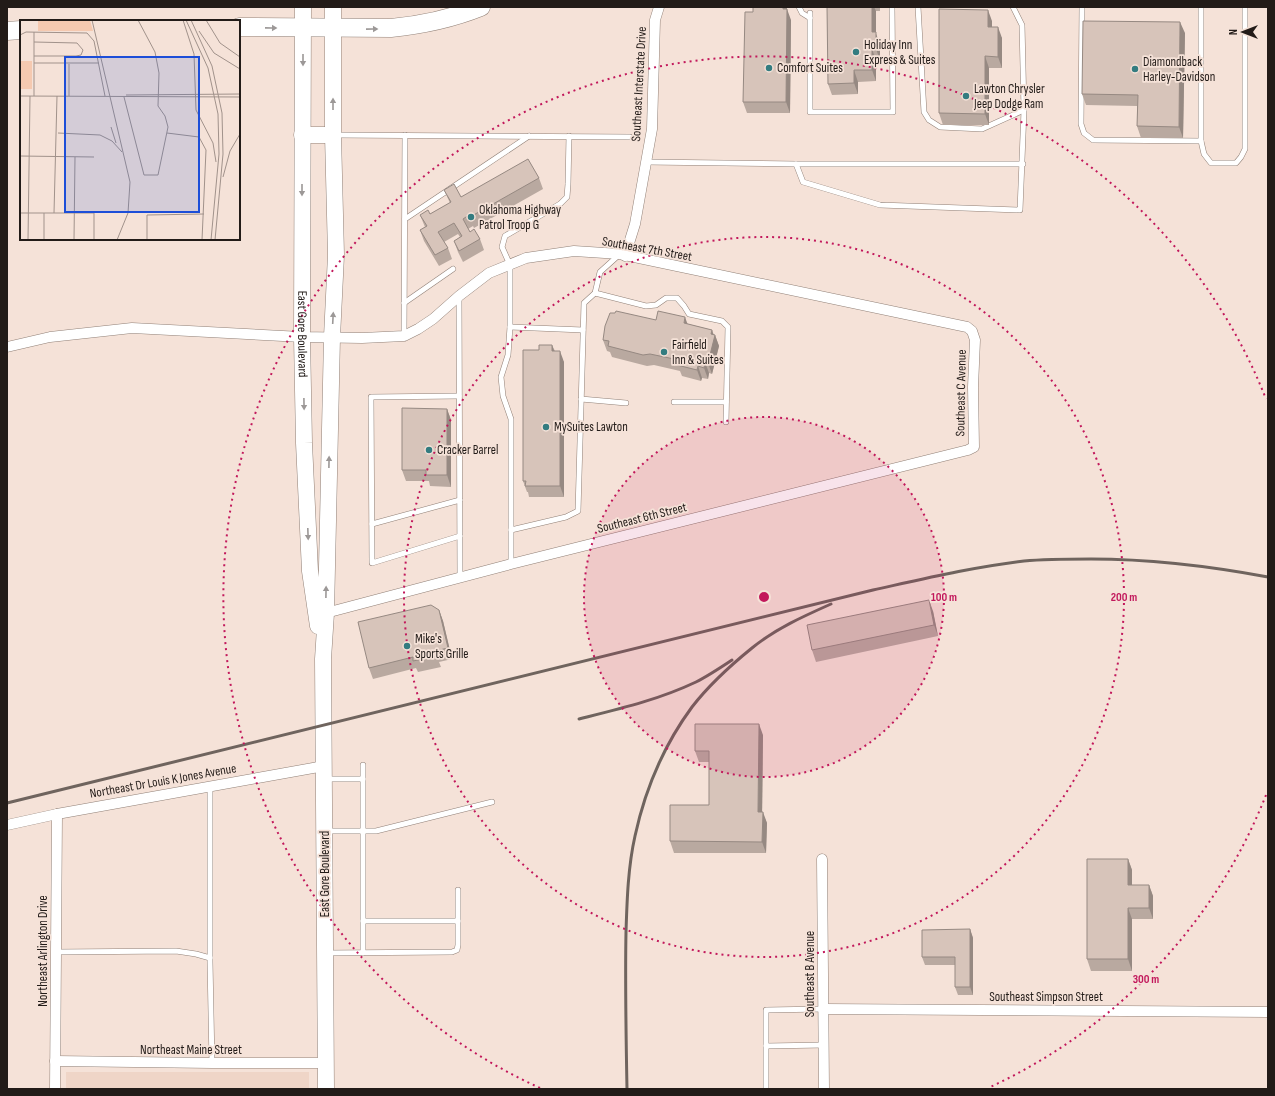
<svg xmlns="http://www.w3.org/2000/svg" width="1275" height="1096" viewBox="0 0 1275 1096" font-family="'Sofia Sans Condensed',sans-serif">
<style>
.built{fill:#efd5c7}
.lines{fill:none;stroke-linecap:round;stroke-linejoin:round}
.service-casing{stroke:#918077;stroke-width:6}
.minor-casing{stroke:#918077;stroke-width:11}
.primary-casing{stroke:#918077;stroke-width:17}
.motorway-casing{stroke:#918077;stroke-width:19}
.service{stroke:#fff;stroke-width:5}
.minor{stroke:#fff;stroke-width:10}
.primary{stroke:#fff;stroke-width:16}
.motorway{stroke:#fff;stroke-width:18}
.rail{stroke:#6f645e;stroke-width:3}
.wall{fill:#b9a9a0}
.shaded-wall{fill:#968982}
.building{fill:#d7c4ba;stroke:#968982}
.oneway{fill:#9c9897}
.ring{fill:none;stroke:#c2185b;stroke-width:2;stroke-dasharray:2 4}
.poi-dot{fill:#337c80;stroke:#f5e2d8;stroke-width:1.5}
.labels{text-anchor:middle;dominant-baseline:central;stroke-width:3.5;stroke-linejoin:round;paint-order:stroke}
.poi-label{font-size:13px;fill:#221b18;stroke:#f5e2d8;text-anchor:start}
.street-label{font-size:13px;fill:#221b18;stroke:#f5e2d8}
.inset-road{fill:none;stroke:#a1928b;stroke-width:1}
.view{fill:#1d4ed8;fill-opacity:0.15;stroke:#1d4ed8;stroke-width:2}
.inset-edge{fill:none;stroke:#221b18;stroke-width:2}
.centre{fill:#c2185b;stroke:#f5e2d8;stroke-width:2}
.ring-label{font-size:12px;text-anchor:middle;font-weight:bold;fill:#c2185b;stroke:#f5e2d8;stroke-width:3.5;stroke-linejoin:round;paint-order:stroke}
</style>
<rect width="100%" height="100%" fill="#f5e2d8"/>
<rect class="built" x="66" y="1072" width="243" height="17"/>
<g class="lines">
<defs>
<g id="service">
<polyline points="799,7 802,13 810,18"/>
<polyline points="918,7 924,112 929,120 940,127 982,129 1024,110 1022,25 1013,7"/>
<polyline points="1082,7 1081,124 1084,133 1093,140 1201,141 1204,154 1211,163 1236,163 1241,157 1245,149 1245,7"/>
<polyline points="810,13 810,112 893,112 892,7"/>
<polyline points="335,135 630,137"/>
<polyline points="1201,141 1201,7"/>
<polyline points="646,162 796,164 803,182 880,205 1020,210 1024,110"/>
<polyline points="796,164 1023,164"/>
<polyline points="405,219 529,136"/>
<polyline points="595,293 646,306 656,305 666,298 677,298 684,306 689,314 722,321 728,327 726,422"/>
<polyline points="459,297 460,577"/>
<polyline points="404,303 453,269"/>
<polyline points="510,327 583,330"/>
<polyline points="404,336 405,135"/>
<polyline points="459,396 371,397 372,563 460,536"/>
<polyline points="581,399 626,403"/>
<polyline points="674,402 726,402"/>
<polyline points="372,524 460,500"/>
<polyline points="511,530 566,517 578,511 584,303 595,293 600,272 620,254"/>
<polyline points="511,564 511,419 503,396 501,377 508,355 510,327 510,265 502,247 505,236 560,204 567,197 568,184 569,136"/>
<polyline points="363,765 363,953"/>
<polyline points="326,779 363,779"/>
<polyline points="210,786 210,962 212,1063"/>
<polyline points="326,831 376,831 492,802"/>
<polyline points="363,921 458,921"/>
<polyline points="56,952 176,951 196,954 210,958"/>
<polyline points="326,953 452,952 457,950 458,945 458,890"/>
<polyline points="766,1046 824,1045"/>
<polyline points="766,1089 766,1010 824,1009"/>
</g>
<g id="minor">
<polyline points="625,256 635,224 652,129 655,20 659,7"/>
<polyline points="7,347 50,337 132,328 302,337 362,338 404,336 418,329 433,319 459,296 489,273 526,258 574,251 620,254 967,327 972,331 975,340 973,387 974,447 968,450 511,564 322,614"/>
<polyline points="7,825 57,814 324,766"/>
<polyline points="822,859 824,1089"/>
<polyline points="824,1009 1268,1012"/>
<polyline points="55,1061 212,1063 326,1063"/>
<polyline points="55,1089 57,814"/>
</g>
<g id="primary">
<path id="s1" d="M 303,7 L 302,337 L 304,443 L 310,571 L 318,626"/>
<polyline points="302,135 333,135"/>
<polyline points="326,1089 323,659 326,613 332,337 336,255 333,135 333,7"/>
</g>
<g id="motorway">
<path d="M 239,27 L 391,28 C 422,25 451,19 481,7"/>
<polyline points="7,31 21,30"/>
</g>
</defs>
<use href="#service" class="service-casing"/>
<use href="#minor" class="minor-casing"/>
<use href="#primary" class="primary-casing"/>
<use href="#motorway" class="motorway-casing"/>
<use href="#service" class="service"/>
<use href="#minor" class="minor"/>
<use href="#primary" class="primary"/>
<use href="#motorway" class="motorway"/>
<g class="rail">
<path d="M 579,719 C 619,709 658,700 696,682 C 708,676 720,668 732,660"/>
<path d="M 7,803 L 873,590 C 923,579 973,567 1024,561 C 1046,559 1069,559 1091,559 C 1151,559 1209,566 1268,577"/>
<path d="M 627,1089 C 626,1037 625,984 626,932 C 627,900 628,867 635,836 C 645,790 664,745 692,707 C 709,685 731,665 752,648 C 775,629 804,616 831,604"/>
</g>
</g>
<g class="wall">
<polygon points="827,7 880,7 880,11 876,11 876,34 880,44 880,60 876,60 876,81 858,82 858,94 832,95 828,84"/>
<polygon points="753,12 791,20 790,113 747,113 743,102"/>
<polygon points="992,21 992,27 1002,38 1002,68 989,68 989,125 943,125 939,113"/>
<polygon points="1185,33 1183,138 1141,138 1137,126 1137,106 1086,105 1082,94"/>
<polygon points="539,178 543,189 474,228 473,226 468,229 470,232 480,239 484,250 463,262 458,252 454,241 460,237 458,234 444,242 448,248 452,259 439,266 424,241 420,230 425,227 420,215 430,214 450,203 444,190 461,197"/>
<polygon points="656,320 688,324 712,330 714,335 715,335 719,346 712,374 709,373 708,379 702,378 701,381 682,376 680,371 654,365 647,366 612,357 610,352 607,351 603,340"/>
<polygon points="552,345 555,351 564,362 564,497 529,497 528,492 527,492 523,481 539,350"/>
<polygon points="447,409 451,420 451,487 430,486 429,481 406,481 402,470"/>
<polygon points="439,610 443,621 452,659 439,662 441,667 418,672 416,668 373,679 369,668"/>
<polygon points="933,611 938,636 816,662 812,650"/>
<polygon points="763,735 762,812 767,823 766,853 674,853 670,841 709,805 709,762 699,762 695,751"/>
<polygon points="1128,859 1132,870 1132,885 1149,885 1153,896 1153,919 1132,919 1132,971 1091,971 1087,959"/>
<polygon points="970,929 973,938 973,995 958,995 955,987 955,965 925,965 922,957"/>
</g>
<g class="shaded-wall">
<polygon points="783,7 787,7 787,17 787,9 791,20 790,113 786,102"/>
<polygon points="872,7 874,7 876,11 876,34 880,44 880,60 876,49 872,32"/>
<polygon points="988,10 992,21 992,38 988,27"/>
<polygon points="1180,22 1185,33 1183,138 1179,127"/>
<polygon points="998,27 1002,38 1002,68 998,57"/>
<polygon points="872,49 876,60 876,81 872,70"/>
<polygon points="985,56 989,68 989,125 985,114"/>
<polygon points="854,70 858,82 858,94 854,83"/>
<polygon points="685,317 689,328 684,323"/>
<polygon points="712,330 714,337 715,335 719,346 712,374 708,363 711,334"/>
<polygon points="552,345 556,356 552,351"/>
<polygon points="560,351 564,362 564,497 560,486"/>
<polygon points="705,362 709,373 708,379 704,368"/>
<polygon points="698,366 702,378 701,381 697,370"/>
<polygon points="447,409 451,420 451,487 447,475"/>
<polygon points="929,600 933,611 938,636 934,625"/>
<polygon points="439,610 443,621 452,659 448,648"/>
<polygon points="759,724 763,735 762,823 758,812"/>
<polygon points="763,812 767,823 766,853 762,842"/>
<polygon points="1128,859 1132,870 1132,896 1128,885"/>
<polygon points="1149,885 1153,896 1153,919 1149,908"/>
<polygon points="1128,908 1132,919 1132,971 1128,959"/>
<polygon points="970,929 973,938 973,995 970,987"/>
</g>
<g class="building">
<polygon points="753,7 783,7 783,9 787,9 786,102 743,102 745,12 753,12"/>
<polygon points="827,7 872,7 872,32 876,32 876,49 872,49 872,70 854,70 854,83 828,84"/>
<polygon points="939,9 988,10 988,27 998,27 998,57 985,56 985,114 939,113"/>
<polygon points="1083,21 1180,22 1179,127 1137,126 1138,95 1082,94"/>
<polygon points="528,159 539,178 470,217 469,215 463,219 470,232 474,229 480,239 459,251 454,241 462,236 454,223 438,232 448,248 435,255 420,230 427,226 420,215 428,210 430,214 451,202 444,190 454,184 461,197"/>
<polygon points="616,311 656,320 658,311 685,317 684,323 712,330 711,334 715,335 708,363 705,362 704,368 698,366 697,370 677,365 679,360 650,354 643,355 608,346 609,341 603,340 605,326 610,313 615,313"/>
<polygon points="539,345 552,345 552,351 560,351 560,486 525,486 526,481 523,481 523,350 539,350"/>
<polygon points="402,408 447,409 447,475 426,475 426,470 402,470"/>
<polygon points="929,600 934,625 812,650 807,625"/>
<polygon points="431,605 439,610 448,648 435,651 437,656 413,661 413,657 369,668 358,622"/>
<polygon points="695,724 759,724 758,812 763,812 762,842 670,841 670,805 709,805 709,751 695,751"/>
<polygon points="1087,859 1128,859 1128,885 1149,885 1149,908 1128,908 1128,959 1087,959"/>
<polygon points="970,929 970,987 955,987 955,957 922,957 922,930"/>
</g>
<defs><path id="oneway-solid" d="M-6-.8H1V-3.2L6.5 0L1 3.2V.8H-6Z"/></defs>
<g class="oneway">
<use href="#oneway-solid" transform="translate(271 28) rotate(1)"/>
<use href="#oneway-solid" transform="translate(372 29) rotate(-1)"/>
<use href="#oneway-solid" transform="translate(303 60) rotate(90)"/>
<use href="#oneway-solid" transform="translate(333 104) rotate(-90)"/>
<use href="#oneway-solid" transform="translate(302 190) rotate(90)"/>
<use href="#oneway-solid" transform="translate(333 318) rotate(-87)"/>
<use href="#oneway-solid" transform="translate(304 404) rotate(89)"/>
<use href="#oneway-solid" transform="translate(329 462) rotate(-89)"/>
<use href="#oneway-solid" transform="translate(308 534) rotate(88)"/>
<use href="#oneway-solid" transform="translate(326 592) rotate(-89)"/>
</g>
<circle cx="764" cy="597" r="180" fill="#c2185b" fill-opacity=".12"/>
<g class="ring">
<circle cx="764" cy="597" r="180"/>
<circle cx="764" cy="597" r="360"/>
<path d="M1266 795A540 540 0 0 1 988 1088M540 1088A540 540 0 1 1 1266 399"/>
</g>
<g class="poi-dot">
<circle cx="856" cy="52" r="4"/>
<circle cx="769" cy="68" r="4"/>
<circle cx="1135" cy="69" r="4"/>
<circle cx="966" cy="96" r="4"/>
<circle cx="471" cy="217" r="4"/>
<circle cx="664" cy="352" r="4"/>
<circle cx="546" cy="427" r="4"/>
<circle cx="429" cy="450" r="4"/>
<circle cx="407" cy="646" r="4"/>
</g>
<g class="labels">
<g class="poi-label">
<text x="864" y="45">Holiday Inn<tspan x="864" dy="15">Express &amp; Suites</tspan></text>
<text x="1143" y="62">Diamondback<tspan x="1143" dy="15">Harley-Davidson</tspan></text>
<text x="777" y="68">Comfort Suites</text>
<text x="974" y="89">Lawton Chrysler<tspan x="974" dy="15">Jeep Dodge Ram</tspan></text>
<text x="479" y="210">Oklahoma Highway<tspan x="479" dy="15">Patrol Troop G</tspan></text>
<text x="672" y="345">Fairfield<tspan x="672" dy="15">Inn &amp; Suites</tspan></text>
<text x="554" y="427">MySuites Lawton</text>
<text x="437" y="450">Cracker Barrel</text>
<text x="415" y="639">Mike's<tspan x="415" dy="15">Sports Grille</tspan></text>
</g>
<g class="street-label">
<text transform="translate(639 84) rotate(-87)">Southeast Interstate Drive</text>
<text transform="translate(647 249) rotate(10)">Southeast 7th Street</text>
<text stroke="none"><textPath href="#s1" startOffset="327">East Gore Boulevard</textPath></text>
<text transform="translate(961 393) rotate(-89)">Southeast C Avenue</text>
<text transform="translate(642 518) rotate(-14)">Southeast 6th Street</text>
<text transform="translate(163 781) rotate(-10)">Northeast Dr Louis K Jones Avenue</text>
<text transform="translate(325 874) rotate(-90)">East Gore Boulevard</text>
<text transform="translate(43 951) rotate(-90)">Northeast Arlington Drive</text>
<text transform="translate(810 974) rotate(-90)">Southeast B Avenue</text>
<text x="1046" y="997">Southeast Simpson Street</text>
<text x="191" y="1050">Northeast Maine Street</text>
</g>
</g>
<g transform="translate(20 20)">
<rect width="220" height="220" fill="#f5e2d8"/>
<path d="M 18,0 L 70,0 L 73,11 L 18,11 ZM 0,41 L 12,41 L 12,69 L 0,69 Z" fill="#f5c9b0"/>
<path class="inset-road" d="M 72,0 L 110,162 L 108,193 L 97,220M 163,0 L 174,34 L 176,90 L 193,123 L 196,142M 166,0 L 188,48 L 198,94 L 199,134 L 191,220M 171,0 L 192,46 L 202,93 L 203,134 L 195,220M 186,0 L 200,23 L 220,37M 179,11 L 194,33 L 220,49M 14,12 L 14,76M 0,15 L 6,12 L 67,13 L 74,21 L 85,76M 14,22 L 57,23 L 63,30 L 61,35 L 56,36 L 14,36M 14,43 L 79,43M 106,75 L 220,74M 0,76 L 220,77M 49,76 L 49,44M 104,77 L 124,155 L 138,155 L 148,107 L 145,96 L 138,86 L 139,53 L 135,32 L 118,0M 91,107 L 96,123M 38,113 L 80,115 L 92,121 L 102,132M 147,113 L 179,117 L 186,130 L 182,220M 0,136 L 74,137M 203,157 L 210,131 L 220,114M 0,193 L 74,193 L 74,220M 34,193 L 37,76M 8,220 L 10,76M 24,220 L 24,193M 54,220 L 55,137M 127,220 L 127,195 L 184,194"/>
<path class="view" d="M 45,37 L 179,37 L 179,192 L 45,192 Z"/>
<rect width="220" height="220" class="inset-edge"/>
</g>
<circle cx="764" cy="597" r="6" class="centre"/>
<g class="ring-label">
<text x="944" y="601">100 m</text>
<text x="1124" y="601">200 m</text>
<text x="1146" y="983">300 m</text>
</g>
<rect width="1275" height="1096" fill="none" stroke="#221b18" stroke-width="16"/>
<g transform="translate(1243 32) rotate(270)" stroke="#f5e2d8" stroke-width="3" paint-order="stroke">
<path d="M0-3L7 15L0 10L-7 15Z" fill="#221b18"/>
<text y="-6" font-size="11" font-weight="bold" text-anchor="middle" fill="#221b18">N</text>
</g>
</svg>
